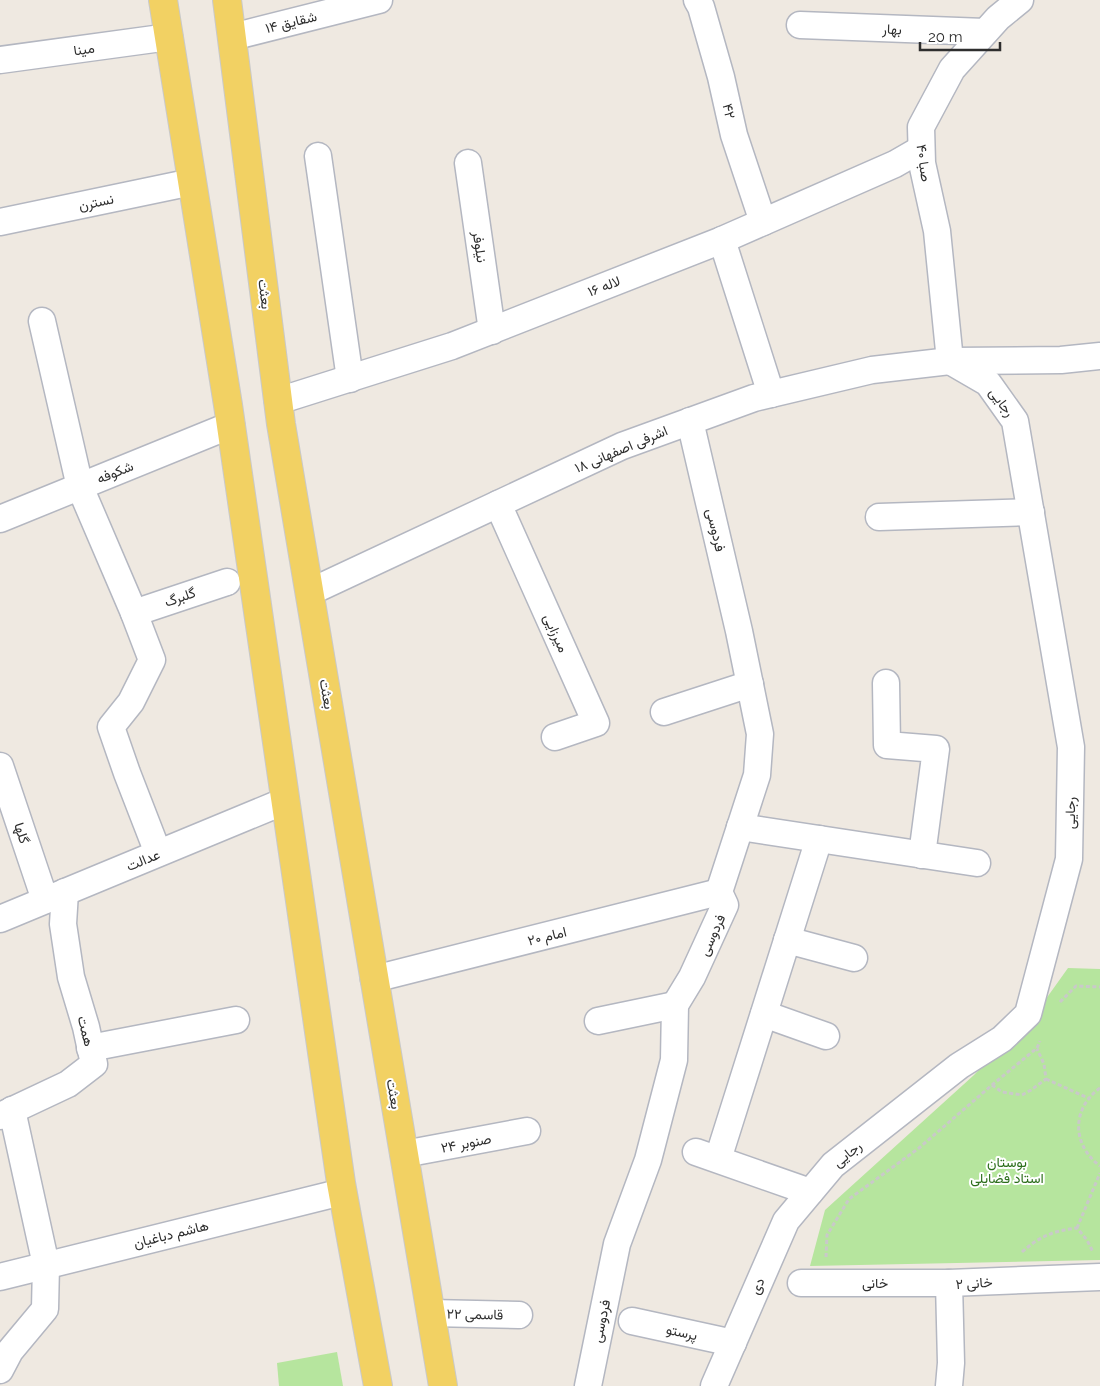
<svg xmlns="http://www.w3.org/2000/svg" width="1100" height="1386" viewBox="0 0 1100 1386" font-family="Raleway,Vazirmatn,sans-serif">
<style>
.green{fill:#b6e59e}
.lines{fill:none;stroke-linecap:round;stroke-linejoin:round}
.minor-casing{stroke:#b4b7c1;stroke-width:29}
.major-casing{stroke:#c9c9c9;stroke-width:30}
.path{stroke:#c9c9c9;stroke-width:3;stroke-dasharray:4 2.5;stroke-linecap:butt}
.minor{stroke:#fff;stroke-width:26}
.major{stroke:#f2d163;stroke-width:28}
.labels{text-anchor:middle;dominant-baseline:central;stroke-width:4;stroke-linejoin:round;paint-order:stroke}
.street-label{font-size:14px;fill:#2e2e2e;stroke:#fff}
.park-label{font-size:14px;fill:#2c6e1b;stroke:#fff}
</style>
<rect width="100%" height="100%" fill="#efe9e1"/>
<g class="green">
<polygon points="1068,968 1100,969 1100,1260 810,1266 825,1210 974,1075 1043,1003"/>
<polygon points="337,1352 343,1386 279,1386 277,1363"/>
</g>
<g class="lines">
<defs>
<g id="minor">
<polyline points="697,0 701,7 721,77 734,135 763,222"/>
<polyline points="800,25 985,32"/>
<polyline points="232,37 379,0"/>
<polyline points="0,60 169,37"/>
<polyline points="318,156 350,379"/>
<polyline points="468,163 492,331"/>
<polyline points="0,222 192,182"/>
<polyline points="722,240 771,394"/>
<polyline points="42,321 80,487 134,613 152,660 131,702 111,727 127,773 158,853"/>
<polyline points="950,361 937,231 922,163 921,127 952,69 998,18 1020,0"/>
<polyline points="278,401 452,346 722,240 895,164 921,149"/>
<polyline points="498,504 596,723 555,737"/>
<polyline points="879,517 1031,512"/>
<polyline points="0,519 231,425"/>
<polyline points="310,592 622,446 754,398 872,370 950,361 1061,360 1100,356"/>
<polyline points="134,613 227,582"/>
<polyline points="886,683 887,745 936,749 922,855"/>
<polyline points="664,712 750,684"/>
<polyline points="0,766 45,900"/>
<polyline points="740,827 977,863"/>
<polyline points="0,919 285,801"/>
<polyline points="787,940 854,958"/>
<polyline points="374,979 719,892"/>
<polyline points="764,1014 826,1036"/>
<polyline points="598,1021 675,1005"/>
<polyline points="90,1048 236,1020"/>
<polyline points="0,1116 68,1084 94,1064 86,1027 71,977 63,924 65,892"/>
<polyline points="696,1152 810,1192"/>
<polyline points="404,1154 527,1131"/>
<polyline points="718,1159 819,839"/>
<polyline points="0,1277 342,1192"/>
<polyline points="801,1283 949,1283"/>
<polyline points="431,1313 519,1315"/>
<polyline points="632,1321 733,1343"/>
<polyline points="0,1370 10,1351 45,1309 46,1265 12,1110"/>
<polyline points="588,1386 617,1244 648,1160 674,1060 675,1005 692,977 725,905 719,892 757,775 760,734 739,631 690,421"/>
<polyline points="714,1386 786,1221 833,1165 959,1066 1002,1039 1028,1014 1069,859 1071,747 1015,421 988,383 950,361"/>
<polyline points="949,1386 951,1363 949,1283 1100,1277"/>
</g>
<g id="major">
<polyline points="163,0 228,405 341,1183 378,1386"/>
<polyline points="227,0 281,424 443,1386"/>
</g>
</defs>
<use href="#minor" class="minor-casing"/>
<use href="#major" class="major-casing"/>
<g class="path">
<polyline points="1060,1002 1076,986 1100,987"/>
<polyline points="1046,1079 1088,1098"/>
<polyline points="992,1085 1002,1092 1022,1095 1031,1090 1046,1079 1044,1064 1037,1049"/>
<path d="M 1100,1088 C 1071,1109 1072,1145 1100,1166"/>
<polyline points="1077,1228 1100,1173"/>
<path d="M 1022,1252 C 1040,1236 1053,1231 1077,1228 L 1087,1240 L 1093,1252"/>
<polyline points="826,1257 827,1235 849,1199 919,1148 992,1085 1037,1048 1040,1041"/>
</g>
<use href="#minor" class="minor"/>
<use href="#major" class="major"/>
</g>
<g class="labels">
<g class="street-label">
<text transform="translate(291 22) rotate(-14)">شقایق ۱۴</text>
<text transform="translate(892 29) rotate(2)">بهار</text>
<text transform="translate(84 49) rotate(-8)">مینا</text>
<text transform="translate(729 111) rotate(77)">۴۲</text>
<text transform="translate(924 163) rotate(82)">صبا ۴۰</text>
<text transform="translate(96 202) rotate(-12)">نسترن</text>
<text transform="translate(480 247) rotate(82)">نیلوفر</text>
<text transform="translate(604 286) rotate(-21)">لاله ۱۶</text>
<text transform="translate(265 294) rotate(83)">بعثت</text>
<text transform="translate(1002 402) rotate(54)">رجایی</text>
<text transform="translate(621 449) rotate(-23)">اشرفی اصفهانی ۱۸</text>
<text transform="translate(115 472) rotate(-22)">شکوفه</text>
<text transform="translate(716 530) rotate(77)">فردوسی</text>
<text transform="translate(180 597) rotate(-19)">گلبرگ</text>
<text transform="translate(556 633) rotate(66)">میرزایی</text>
<text transform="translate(327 694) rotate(80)">بعثت</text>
<text transform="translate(1070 813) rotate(-89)">رجایی</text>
<text transform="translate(22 833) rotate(72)">گلها</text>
<text transform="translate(143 860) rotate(-22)">عدالت</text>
<text transform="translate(712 935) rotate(-65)">فردوسی</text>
<text transform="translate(547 936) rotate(-14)">امام ۲۰</text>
<text transform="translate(86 1031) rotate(76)">همت</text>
<text transform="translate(394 1094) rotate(80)">بعثت</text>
<text transform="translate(466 1143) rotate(-11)">صنوبر ۲۴</text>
<text transform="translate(847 1154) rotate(-39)">رجایی</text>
<text transform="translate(171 1234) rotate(-14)">هاشم دباغیان</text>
<text x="875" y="1283">خانی</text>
<text transform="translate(974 1283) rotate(-4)">خانی ۲</text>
<text transform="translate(757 1286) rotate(-67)">دی</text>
<text transform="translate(475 1314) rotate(1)">قاسمی ۲۲</text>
<text transform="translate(601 1321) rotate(-78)">فردوسی</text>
<text transform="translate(682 1332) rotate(12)">پرستو</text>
</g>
<g class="park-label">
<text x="1007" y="1162">بوستان<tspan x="1007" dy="16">استاد فضایلی</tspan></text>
</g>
</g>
<path d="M920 42v8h80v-8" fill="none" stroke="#2e2e2e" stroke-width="2.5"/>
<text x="928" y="42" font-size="15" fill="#2e2e2e" stroke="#ffffff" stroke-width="4" paint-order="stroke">20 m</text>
</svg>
